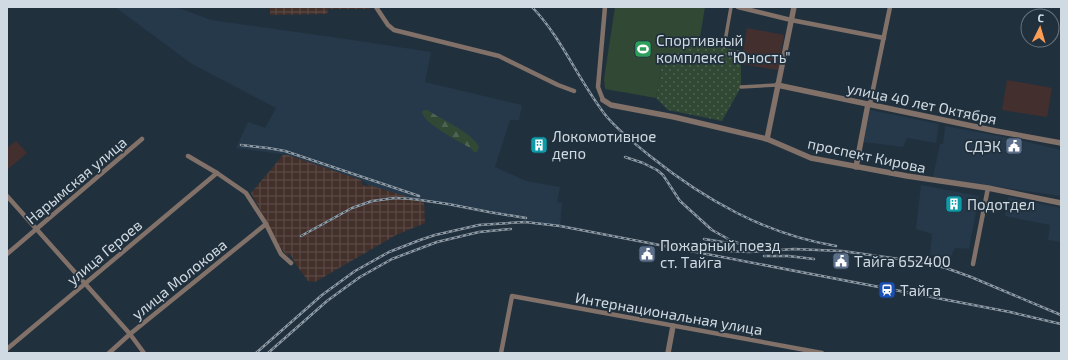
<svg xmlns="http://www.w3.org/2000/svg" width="1068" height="360" viewBox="0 0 1068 360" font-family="'Exo 2',sans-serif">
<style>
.built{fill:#25394b}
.industrial{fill:url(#industrial-grid)}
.education{fill:#442f2f}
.forest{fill:url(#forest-firs)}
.park{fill:url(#park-dots)}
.pitch{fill:#314835}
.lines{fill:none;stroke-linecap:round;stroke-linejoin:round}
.pedestrian{stroke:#817169;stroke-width:3.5}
.minor{stroke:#817169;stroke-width:4.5}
.tertiary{stroke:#817169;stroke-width:5.5}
.rail-casing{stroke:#8e9aa4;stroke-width:2.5}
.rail{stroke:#21303d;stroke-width:1;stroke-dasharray:3;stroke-linecap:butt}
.labels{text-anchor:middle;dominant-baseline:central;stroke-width:3.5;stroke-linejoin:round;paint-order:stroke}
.poi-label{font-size:15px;fill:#d0dae2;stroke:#21303d;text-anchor:start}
.street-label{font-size:15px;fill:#d0dae2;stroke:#21303d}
</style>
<defs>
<pattern id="industrial-grid" width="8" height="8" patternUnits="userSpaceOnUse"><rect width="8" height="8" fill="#43302a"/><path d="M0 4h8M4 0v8" fill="none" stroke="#5d4d49"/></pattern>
<pattern id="forest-firs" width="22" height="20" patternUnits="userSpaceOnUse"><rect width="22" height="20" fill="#314835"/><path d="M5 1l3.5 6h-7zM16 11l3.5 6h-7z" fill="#4e6252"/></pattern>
<pattern id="park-dots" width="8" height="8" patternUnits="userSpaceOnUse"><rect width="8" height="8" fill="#314835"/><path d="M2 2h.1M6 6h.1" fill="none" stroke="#4e6252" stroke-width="1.8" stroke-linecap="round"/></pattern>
</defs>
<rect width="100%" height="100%" fill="#21303d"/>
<g class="built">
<polygon points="115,7 176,7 211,20 346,39 431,52 425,82 522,105 519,120 510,120 495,167 526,181 560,187 557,202 562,203 560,226 424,202 369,185 361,180 288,155 236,148 248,122 265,128 276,108 192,64"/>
<polygon points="870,110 939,124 936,143 907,138 903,147 864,142"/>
<polygon points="945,126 1020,140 1061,150 1061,188 1060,196 933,177 940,144 943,144"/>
<polygon points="921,185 979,196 969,249 955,248 950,258 930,255 932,234 916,229"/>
<polygon points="1008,197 1061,208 1061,242 1048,240 1050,225 1005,216"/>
</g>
<g class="industrial">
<polygon points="270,7 371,7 370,9 328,9 327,14 270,15"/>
<polygon points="283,155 288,155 361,180 363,186 369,185 405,196 413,199 413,200 424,202 425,223 396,235 315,282 308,281 295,263 290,254 287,256 280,247 251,193"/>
</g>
<g class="education">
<polygon points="747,28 784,35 778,70 741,64"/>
<polygon points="1007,80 1052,88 1047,117 1002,110"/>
<polygon points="16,141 27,153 7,170 7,148"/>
</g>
<path class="forest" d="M 424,110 L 427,110 C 440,118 474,134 479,147 L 477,152 L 474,152 L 470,148 C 459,141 424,124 422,112 Z"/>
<polygon class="park" points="680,40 743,51 741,64 741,87 722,121 668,110 656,98 661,68 659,68 660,59"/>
<polygon class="pitch" points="615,7 705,7 699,43 680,40 677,56 666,54 665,60 660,59 659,68 661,68 656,98 605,89 604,79"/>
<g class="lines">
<g class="pedestrian">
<polyline points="724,47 731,7"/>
<polyline points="741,87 777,85"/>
</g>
<g class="minor">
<polyline points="376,7 388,25 394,30 499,56 558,85 574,91"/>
<polyline points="738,7 791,20 884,38"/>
<polyline points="603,100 598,87 605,7"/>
<polyline points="870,104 890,7"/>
<polyline points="188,156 217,173 246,193 266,224 281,254 291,263"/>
<polyline points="7,196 130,334 144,353"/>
<polyline points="7,254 142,139"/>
<polyline points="973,264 988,188"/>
<polyline points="7,349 217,173"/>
<polyline points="109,353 130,334 266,224"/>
<polyline points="501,353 512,296 822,353"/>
</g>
<g class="tertiary">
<polyline points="777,85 996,131 1061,143"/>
<polyline points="603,100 611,105 674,117 767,139 811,158 907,176 988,188 1061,203"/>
<polyline points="767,139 794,7"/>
<polyline points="856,167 868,104"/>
<polyline points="668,353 673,326"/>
</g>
<defs>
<g id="rail">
<path d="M 532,7 C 563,39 579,82 607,117 C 620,132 635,144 650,156 C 705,200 765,234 836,246"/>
<polyline points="241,145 268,148 285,151 419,196"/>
<polyline points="625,157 643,163 657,170 663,175 680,201 712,230 730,240 743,245"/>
<polyline points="301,236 352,208 372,201 395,198 413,199 448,204 489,212 526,218"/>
<polyline points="704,239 729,243"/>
<polyline points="710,250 749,252 794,249 842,251 921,262 946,268 971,277 1061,315"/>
<polyline points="764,256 788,256 814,259"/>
<polyline points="256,353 322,295 355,271 389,252 420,240 435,235 479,225 525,222 560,226 1010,312 1061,324"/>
<polyline points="268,353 327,301 342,290 360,277 392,259 437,242 479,232 511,229"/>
</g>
</defs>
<use href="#rail" class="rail-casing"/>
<use href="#rail" class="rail"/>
</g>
<defs>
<symbol id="stadium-square" viewBox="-11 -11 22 22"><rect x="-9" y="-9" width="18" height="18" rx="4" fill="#2e9e5b" stroke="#21303d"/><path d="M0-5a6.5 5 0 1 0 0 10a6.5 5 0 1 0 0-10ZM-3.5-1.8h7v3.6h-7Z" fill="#fff"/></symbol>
<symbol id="building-square" viewBox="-11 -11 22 22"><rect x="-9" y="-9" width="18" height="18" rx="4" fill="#0f9aa8" stroke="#21303d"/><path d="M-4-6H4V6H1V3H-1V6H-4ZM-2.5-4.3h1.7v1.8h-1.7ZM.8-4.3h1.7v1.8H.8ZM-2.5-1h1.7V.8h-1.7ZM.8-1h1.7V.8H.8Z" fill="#fff"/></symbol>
<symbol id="civic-square" viewBox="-11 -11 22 22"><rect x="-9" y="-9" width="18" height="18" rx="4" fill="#5c6f8a" stroke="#21303d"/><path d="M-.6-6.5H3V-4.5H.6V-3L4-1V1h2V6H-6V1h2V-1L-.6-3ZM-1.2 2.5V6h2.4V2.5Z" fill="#fff"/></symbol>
<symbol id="station-square" viewBox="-11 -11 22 22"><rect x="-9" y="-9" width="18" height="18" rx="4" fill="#1a4fb4" stroke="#21303d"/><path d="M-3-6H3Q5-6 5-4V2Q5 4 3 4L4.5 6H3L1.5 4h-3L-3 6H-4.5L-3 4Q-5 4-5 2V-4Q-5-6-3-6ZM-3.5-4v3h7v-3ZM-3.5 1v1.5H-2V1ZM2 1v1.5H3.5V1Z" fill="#fff"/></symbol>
</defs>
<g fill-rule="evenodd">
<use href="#stadium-square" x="633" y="39" width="20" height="20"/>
<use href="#building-square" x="529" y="135" width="20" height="20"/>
<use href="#civic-square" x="1004" y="136" width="20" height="20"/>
<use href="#building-square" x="944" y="194" width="20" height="20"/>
<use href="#civic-square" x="637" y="244" width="20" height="20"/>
<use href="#civic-square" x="831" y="251" width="20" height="20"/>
<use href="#station-square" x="877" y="280" width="20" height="20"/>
</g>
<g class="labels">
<g class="poi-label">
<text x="656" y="40">Спортивный<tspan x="656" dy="17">комплекс "Юность"</tspan></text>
<text x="552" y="136">Локомотивное<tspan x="552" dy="17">депо</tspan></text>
<text x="1001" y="146" text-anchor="end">СДЭК</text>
<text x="967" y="204">Подотдел</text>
<text x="660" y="245">Пожарный поезд<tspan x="660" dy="17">ст. Тайга</tspan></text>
<text x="854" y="261">Тайга 652400</text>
<text x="900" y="290">Тайга</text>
</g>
<g class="street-label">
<text transform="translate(922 103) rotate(12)">улица 40 лет Октября</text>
<text transform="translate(867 155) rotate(12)">проспект Кирова</text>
<text transform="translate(76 180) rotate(-40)">Нарымская улица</text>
<text transform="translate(104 252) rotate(-40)">улица Героев</text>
<text transform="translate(179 279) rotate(-39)">улица Молокова</text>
<text transform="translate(669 313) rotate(10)">Интернациональная улица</text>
</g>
</g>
<rect width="1068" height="360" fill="none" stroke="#d0dae2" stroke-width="16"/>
<g transform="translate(1040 28) rotate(5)"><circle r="19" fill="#21303d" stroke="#67747f"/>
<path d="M0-3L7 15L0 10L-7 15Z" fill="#fc9d54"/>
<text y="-6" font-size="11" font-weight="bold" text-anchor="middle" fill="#d0dae2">С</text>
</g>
</svg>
